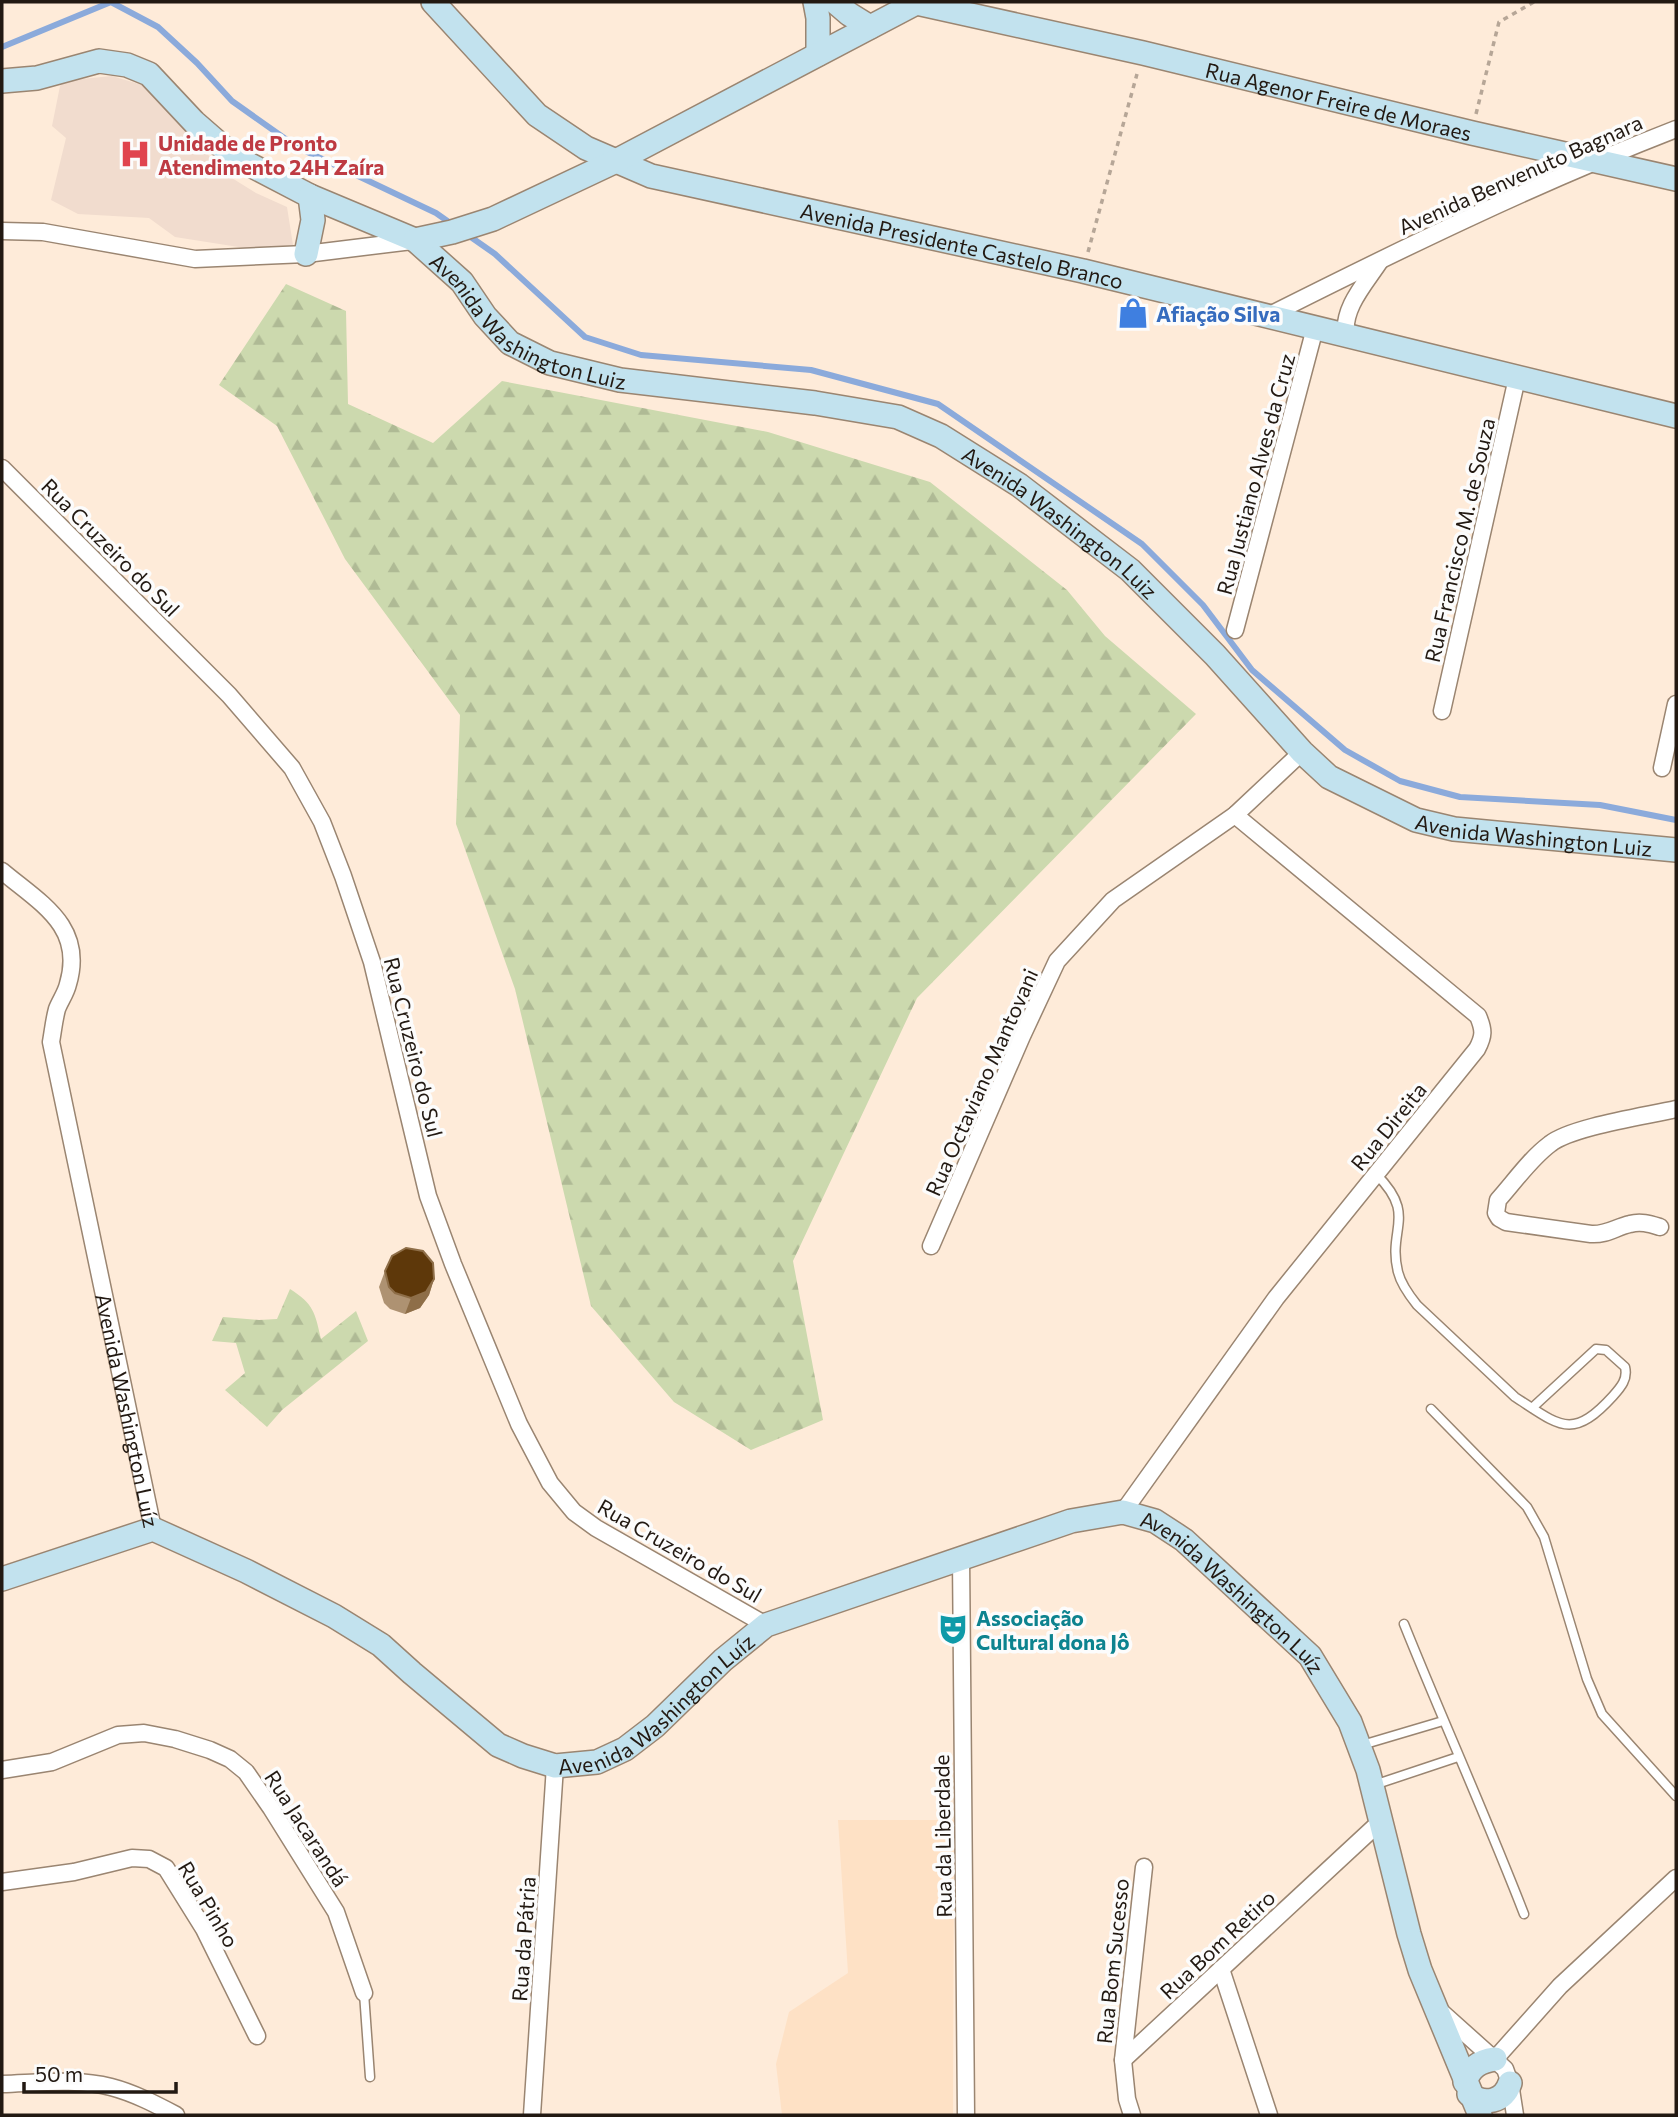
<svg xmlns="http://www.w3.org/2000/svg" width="1678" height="2117" viewBox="0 0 1678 2117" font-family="Commissioner,sans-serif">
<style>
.built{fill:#fee1c5}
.medical{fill:#f1dcce}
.forest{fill:url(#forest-firs)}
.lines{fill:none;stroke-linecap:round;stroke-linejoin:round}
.stream{stroke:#8baadb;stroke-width:6}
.lane-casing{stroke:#9a8571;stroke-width:11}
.street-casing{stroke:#9a8571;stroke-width:19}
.secondary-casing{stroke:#9a8571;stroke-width:26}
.path{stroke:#b6a697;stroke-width:3.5;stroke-dasharray:5 5;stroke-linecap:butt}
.lane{stroke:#fff;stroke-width:8}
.street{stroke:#fff;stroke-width:16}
.secondary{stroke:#c2e2ee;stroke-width:23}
.wall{fill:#ae9272}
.shaded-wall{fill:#8e6e48}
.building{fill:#5e380a;stroke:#8e6e48;stroke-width:2}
.labels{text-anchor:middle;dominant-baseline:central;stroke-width:7;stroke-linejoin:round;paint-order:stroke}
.street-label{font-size:21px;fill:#221912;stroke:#fcfcfc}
.health-label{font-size:21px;font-weight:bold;fill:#be3a42;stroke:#fcfcfc;text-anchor:start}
.shop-label{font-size:21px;font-weight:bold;fill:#366cbe;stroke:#fcfcfc;text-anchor:start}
.culture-label{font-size:21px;font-weight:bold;fill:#0d838f;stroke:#fcfcfc;text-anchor:start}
</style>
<defs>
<pattern id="forest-firs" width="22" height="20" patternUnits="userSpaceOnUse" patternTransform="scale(1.75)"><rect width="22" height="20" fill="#ccd9ae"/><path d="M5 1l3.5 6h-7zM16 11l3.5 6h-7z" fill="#afba95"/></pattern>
</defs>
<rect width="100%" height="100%" fill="#feebd9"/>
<polygon class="built" points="838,1820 954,1820 953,2115 782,2115 776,2064 789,2012 848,1973"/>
<polygon class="medical" points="112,76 149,87 192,132 219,170 256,193 287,207 293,245 258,250 175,237 149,218 78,214 51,200 66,138 52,126 61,81"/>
<g class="forest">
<polygon points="286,284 346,311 348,404 433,443 502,381 768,432 930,482 1067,590 1105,636 1196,714 917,998 793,1261 823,1420 751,1450 674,1402 591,1306 515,989 456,824 460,715 345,559 277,426 219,385"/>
<path d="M 290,1289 C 314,1304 315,1313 321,1339 L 356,1311 L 368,1341 L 282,1410 L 267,1427 L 225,1390 L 245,1373 L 236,1343 L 212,1341 L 223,1317 L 259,1320 L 277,1319 Z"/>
</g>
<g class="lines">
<g class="stream">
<polyline points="2,47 111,2 158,27 197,63 232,101 297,147 436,213 453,225"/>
<polyline points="465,233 495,254 585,337 641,355 811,370 938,404 1142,544 1203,605 1252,670 1345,750 1400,781 1460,797 1600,805 1676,820"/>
</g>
<defs>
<g id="lane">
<path d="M 1376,1174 C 1418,1216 1387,1228 1398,1272 C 1401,1284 1409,1295 1417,1305 L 1515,1397 C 1560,1426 1572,1441 1613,1396 C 1621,1387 1628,1379 1625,1367 L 1606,1350 L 1596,1349 L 1532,1408"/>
<polyline points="1431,1409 1527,1507 1544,1537 1587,1679 1602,1714 1676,1796"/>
<path d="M 1404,1624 C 1443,1721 1486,1816 1524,1914"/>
<polyline points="1362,1745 1443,1721"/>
<polyline points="1374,1785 1458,1757"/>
<polyline points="364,1993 370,2077"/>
</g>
<g id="street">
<polyline points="2,231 43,232 195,259 306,254 412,241"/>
<path d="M 1270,315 C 1403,248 1537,183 1676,129"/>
<path d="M 1346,336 C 1342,308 1365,284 1380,261"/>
<polyline points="2,468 229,695 292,768 322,822 343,876 372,962 428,1196 453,1264 519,1424 550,1483 574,1512 596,1528 766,1625"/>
<polyline points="1235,630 1315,328"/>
<polyline points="1442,711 1517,378"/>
<polyline points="1662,768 1676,704"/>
<path id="s1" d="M 2,871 C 40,903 85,926 68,984 C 66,993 60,1001 57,1009 C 54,1020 53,1031 51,1042 L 153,1529"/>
<path d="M 1660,1227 C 1650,1224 1641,1221 1630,1224 C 1616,1227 1607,1235 1591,1234 L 1506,1222 L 1499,1218 L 1496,1213 L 1498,1200 C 1515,1181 1530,1159 1550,1144 C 1571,1127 1646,1116 1676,1109"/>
<polyline points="931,1246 1022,1036 1057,961 1113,900 1235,815 1302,752"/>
<path d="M 1123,1512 L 1276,1298 L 1477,1049 C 1484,1036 1484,1030 1478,1016 L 1235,815"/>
<polyline points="961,1557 966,2115"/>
<polyline points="2,1770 52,1762 118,1735 144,1733 175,1739 210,1750 230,1759 246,1772 271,1808 336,1912 364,1993"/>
<polyline points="2,1882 74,1872 132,1858 149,1859 166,1868 204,1929 257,2036"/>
<polyline points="1221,1969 1269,2115"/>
<polyline points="1438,2009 1505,2069 1510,2083 1515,2115"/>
<polyline points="1495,2059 1560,1986 1676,1878"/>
<polyline points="1123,2060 1382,1820"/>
<path d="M 2,2084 C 37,2083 77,2078 111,2087 C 134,2093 155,2104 176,2115"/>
<polyline points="532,2115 555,1766"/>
<polyline points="1132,2115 1127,2099 1123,2060 1144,1867"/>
</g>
<g id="secondary">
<path id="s2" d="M 433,2 L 537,115 L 586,148 L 651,176 L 1083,271 L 1676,416"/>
<polyline points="815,2 818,18 818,54"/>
<polyline points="835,2 849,14 870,27"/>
<path id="s3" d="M 912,2 L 1143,53 L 1472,133 L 1676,179"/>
<path id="s4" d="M 2,81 L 37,78 L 99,61 L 127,65 L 149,74 L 194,122 L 233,156 L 310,196 L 415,240 L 462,282 L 485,316 L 510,343 L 550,363 L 620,380 L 815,403 L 898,417 L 941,436 L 1019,485 L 1130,570 L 1215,655 L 1302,752 L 1329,777 L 1416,820 L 1454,829 L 1676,850"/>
<polyline points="415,240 452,232 493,219 616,161 916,3"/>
<polyline points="306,254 313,220 310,196"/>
<path id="s5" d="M 2,1579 L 153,1529 L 246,1571 L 334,1616 L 381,1645 L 412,1673 L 498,1745 L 523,1756 L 555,1766 L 597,1762 L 625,1749 L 655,1726 L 723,1660 L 766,1625 L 1071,1521 L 1123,1512 L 1155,1521 L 1184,1540 L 1310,1656 L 1350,1722 L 1368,1770 L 1409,1934 L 1420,1970 L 1480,2115"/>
<path d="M 1465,2082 C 1470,2067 1480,2061 1495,2059"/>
<path d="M 1469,2094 C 1484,2106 1504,2102 1510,2083"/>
</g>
</defs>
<use href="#lane" class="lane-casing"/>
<use href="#street" class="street-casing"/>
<use href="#secondary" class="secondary-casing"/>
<g class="path">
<polyline points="1476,114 1499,22 1534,2"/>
<polyline points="1088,252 1137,74"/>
</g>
<use href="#lane" class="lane"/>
<use href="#street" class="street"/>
<use href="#secondary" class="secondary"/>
</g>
<polygon class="wall" points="385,1271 434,1279 429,1295 420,1308 405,1314 390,1309 384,1303 379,1287"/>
<polygon class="shaded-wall" points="434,1279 429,1295 420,1308 405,1314 411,1298"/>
<polygon class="building" points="406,1248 423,1251 433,1263 434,1279 426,1292 411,1298 395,1293 389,1287 385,1271 392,1256"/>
<defs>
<symbol id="hospital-bare" viewBox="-9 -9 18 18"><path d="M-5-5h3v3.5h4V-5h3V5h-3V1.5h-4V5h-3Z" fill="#e0444e" stroke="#fcfcfc" stroke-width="2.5" paint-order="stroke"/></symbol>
<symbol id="shop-bare" viewBox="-9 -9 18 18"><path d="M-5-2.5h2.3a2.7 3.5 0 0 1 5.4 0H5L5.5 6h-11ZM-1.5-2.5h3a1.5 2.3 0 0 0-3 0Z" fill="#3f7fe0" stroke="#fcfcfc" stroke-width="2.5" paint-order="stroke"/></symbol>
<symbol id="theatre-bare" viewBox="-9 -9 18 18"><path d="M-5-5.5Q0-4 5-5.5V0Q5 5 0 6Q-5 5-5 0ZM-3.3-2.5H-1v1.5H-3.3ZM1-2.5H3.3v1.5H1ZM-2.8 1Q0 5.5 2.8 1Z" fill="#0f9aa8" stroke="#fcfcfc" stroke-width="2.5" paint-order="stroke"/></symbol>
</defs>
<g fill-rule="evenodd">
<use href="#hospital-bare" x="113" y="132" width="44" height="44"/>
<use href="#shop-bare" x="1111" y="291" width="44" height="44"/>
<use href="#theatre-bare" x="931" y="1607" width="44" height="44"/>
</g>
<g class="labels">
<g class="street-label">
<text stroke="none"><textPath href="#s3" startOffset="438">Rua Agenor Freire de Moraes</textPath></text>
<text transform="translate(1520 174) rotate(-24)">Avenida Benvenuto Bagnara</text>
<text stroke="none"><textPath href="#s2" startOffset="602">Avenida Presidente Castelo Branco</textPath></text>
<text stroke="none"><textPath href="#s4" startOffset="614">Avenida Washington Luiz</textPath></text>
<text transform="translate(1255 474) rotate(-75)">Rua Justiano Alves da Cruz</text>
<text stroke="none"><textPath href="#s4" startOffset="1202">Avenida Washington Luiz</textPath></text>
<text transform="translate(1459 540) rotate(-77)">Rua Francisco M. de Souza</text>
<text transform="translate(111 547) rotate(45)">Rua Cruzeiro do Sul</text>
<text stroke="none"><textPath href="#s4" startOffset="1790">Avenida Washington Luiz</textPath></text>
<text transform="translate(414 1047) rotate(76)">Rua Cruzeiro do Sul</text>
<text transform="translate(981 1082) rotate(-66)">Rua Octaviano Mantovani</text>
<text transform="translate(1388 1126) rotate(-51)">Rua Direita</text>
<text stroke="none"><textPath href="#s1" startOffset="579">Avenida Washington Luíz</textPath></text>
<text transform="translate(680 1550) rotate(30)">Rua Cruzeiro do Sul</text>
<text stroke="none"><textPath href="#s5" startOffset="1404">Avenida Washington Luíz</textPath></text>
<text stroke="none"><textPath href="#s5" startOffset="752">Avenida Washington Luíz</textPath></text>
<text transform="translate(307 1828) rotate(57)">Rua Jacarandá</text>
<text transform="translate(942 1836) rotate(-91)">Rua da Liberdade</text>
<text transform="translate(209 1904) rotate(59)">Rua Pinho</text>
<text transform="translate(523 1939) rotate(-86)">Rua da Pátria</text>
<text transform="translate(1217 1944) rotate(-43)">Rua Bom Retiro</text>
<text transform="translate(1112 1961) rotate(-84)">Rua Bom Sucesso</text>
</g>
<g class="health-label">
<text x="158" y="142">Unidade de Pronto<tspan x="158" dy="24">Atendimento 24H Zaíra</tspan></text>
</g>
<g class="shop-label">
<text x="1156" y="313">Afiação Silva</text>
</g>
<g class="culture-label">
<text x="976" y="1617">Associação<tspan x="976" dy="24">Cultural dona Jô</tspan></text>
</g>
</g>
<rect width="1678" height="2117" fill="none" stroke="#221912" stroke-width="7"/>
<path d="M24 2082v10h152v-10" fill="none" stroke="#221912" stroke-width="3.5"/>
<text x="35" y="2082" font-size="21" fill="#221912" stroke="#fcfcfc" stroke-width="5" paint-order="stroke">50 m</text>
</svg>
